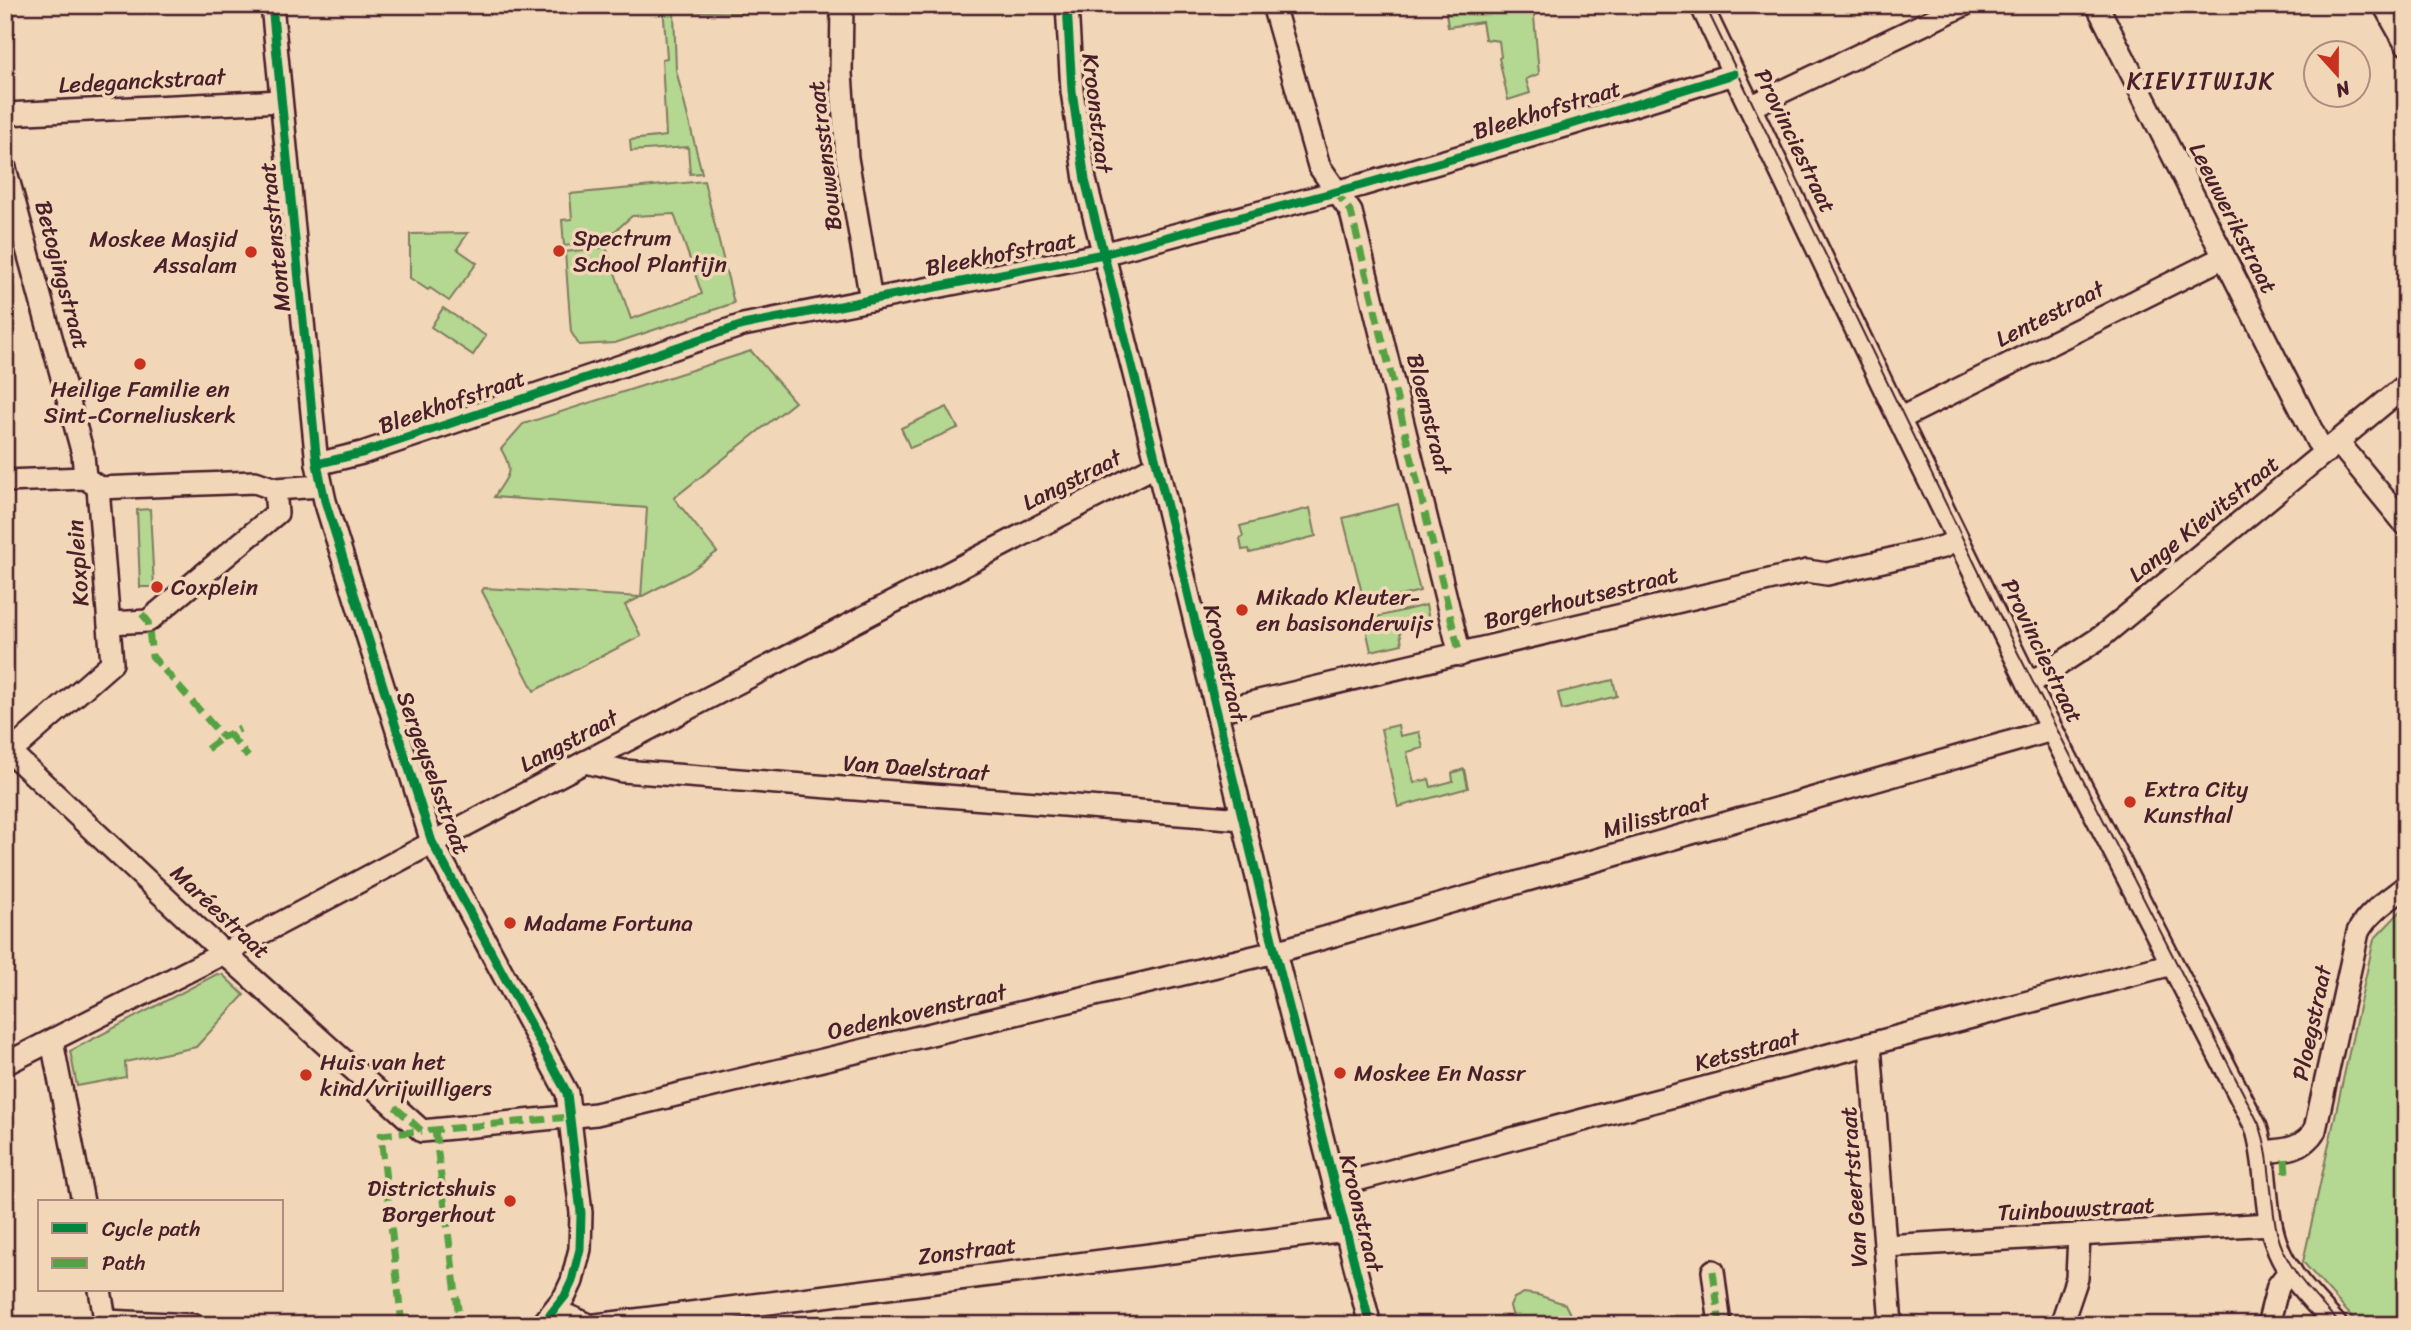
<svg xmlns="http://www.w3.org/2000/svg" width="2411" height="1330" viewBox="0 0 2411 1330" font-family="Sriracha,sans-serif">
<style>
.green{fill:#b4d791;stroke:#7f7b5e;stroke-width:2}
.lines{fill:none;stroke-linecap:round;stroke-linejoin:round}
.street-casing{stroke:#4a1f2b;stroke-width:26}
.street{stroke:#f1d7b8;stroke-width:21}
.tram{stroke:#4a1f2b;stroke-width:2}
.quiet{stroke:#56a243;stroke-width:7;stroke-dasharray:14 7;stroke-linecap:butt}
.cycleway-casing{stroke:#f1d7b8;stroke-width:13}
.cycleway{stroke:#00873e;stroke-width:9}
.poi-dot{fill:#c8321e;stroke:#f1d7b8;stroke-width:2.5}
.labels{text-anchor:middle;dominant-baseline:central;stroke-width:7;stroke-linejoin:round;paint-order:stroke}
.street-label{font-size:23px;fill:#4a1f2b;stroke:#f1d7b8}
.poi-label{font-size:23px;fill:#4a1f2b;stroke:#f1d7b8;text-anchor:start}
.neighbourhood-label{font-size:24px;letter-spacing:2px;fill:#4a1f2b;stroke:#f1d7b8}
</style>
<rect width="100%" height="100%" fill="#f1d7b8"/>
<filter id="ink" filterUnits="userSpaceOnUse"><feTurbulence type="fractalNoise" baseFrequency=".0143" numOctaves="2"/><feDisplacementMap in="SourceGraphic" scale="14" xChannelSelector="R" yChannelSelector="G"/><feConvolveMatrix kernelMatrix="1 2 1 2 8 2 1 2 1" color-interpolation-filters="sRGB"/></filter>
<g filter="url(#ink)">
<g class="green">
<polygon points="663,5 746,5 746,13 674,11 676,70 702,173 690,174 688,147 631,151 630,140 666,136 662,59 667,58"/>
<polygon points="1445,5 1533,5 1539,74 1526,79 1530,93 1508,100 1499,58 1501,57 1499,41 1485,39 1482,22 1448,27"/>
<polygon points="704,181 734,303 615,343 579,345 571,332 565,252 606,247 631,319 702,294 674,214 632,216 604,241 564,246 562,220 572,219 570,194"/>
<polygon points="468,233 457,249 477,263 449,301 430,288 428,290 410,278 410,234"/>
<polygon points="443,308 486,336 473,355 431,327"/>
<path d="M 751,351 L 795,402 L 674,498 L 717,552 L 689,572 L 625,605 L 641,636 L 534,691 L 482,591 L 484,588 L 641,597 L 647,508 L 494,497 C 508,475 515,473 501,449 L 523,424 Z"/>
<polygon points="947,407 958,428 910,448 901,428"/>
<polygon points="1398,504 1420,591 1365,605 1343,518"/>
<polygon points="1310,508 1316,536 1250,553 1249,549 1242,550 1240,538 1243,536 1240,526"/>
<polygon points="150,509 154,587 140,587 137,510"/>
<polygon points="1426,605 1430,625 1400,632 1402,644 1371,651 1364,620"/>
<polygon points="1613,680 1617,696 1562,710 1558,693"/>
<polygon points="1398,725 1400,736 1419,732 1423,748 1407,752 1414,783 1429,779 1431,787 1453,781 1452,773 1464,769 1468,788 1398,807 1381,729"/>
<polygon points="2406,906 2406,1325 2359,1325 2303,1262 2374,939"/>
<polygon points="217,974 223,975 244,995 196,1047 125,1062 126,1077 77,1086 70,1051"/>
<polygon points="1524,1293 1538,1295 1565,1304 1571,1316 1566,1325 1515,1325 1510,1306 1514,1298"/>
</g>
<g class="lines">
<defs>
<g id="street">
<polyline points="272,5 317,464 325,501 432,842 567,1093 581,1213 580,1249 572,1281 565,1296 542,1325"/>
<polyline points="842,5 841,74 847,158 871,300"/>
<polyline points="1067,5 1072,91 1085,180 1157,465 1275,952 1370,1325"/>
<polyline points="1273,5 1319,166 1351,212 1460,655"/>
<path d="M 1701,5 L 1899,419 L 2036,699 L 2256,1127 C 2268,1164 2263,1205 2276,1243 C 2286,1275 2314,1300 2336,1325"/>
<polyline points="2097,5 2317,441 2326,452"/>
<polyline points="2384,5 2406,44"/>
<polyline points="1750,107 1964,5"/>
<polyline points="5,114 281,101"/>
<polyline points="5,168 83,454 85,478"/>
<polyline points="1899,419 2224,257"/>
<polyline points="2338,442 2406,525"/>
<polyline points="317,464 362,453 743,325 1103,254 1362,185 1572,124 1734,74"/>
<polyline points="5,481 85,478 97,486"/>
<polyline points="98,488 255,482 275,489 321,486"/>
<polyline points="109,623 148,621 277,513 275,489"/>
<polyline points="2029,684 2101,637 2406,385"/>
<polyline points="1217,711 1807,571 1827,574 1943,547 1958,540"/>
<polyline points="11,753 224,953 422,1131 596,1114 1275,952 2052,730"/>
<polyline points="5,757 112,663 98,488"/>
<polyline points="585,762 623,771 1243,819"/>
<polyline points="52,1041 83,1202"/>
<polyline points="1870,1045 1891,1325"/>
<polyline points="5,1064 224,953 585,762 1157,465"/>
<path d="M 2262,1152 C 2283,1150 2303,1150 2315,1130 L 2358,932 C 2368,912 2389,900 2406,886"/>
<polyline points="1334,1186 2172,964"/>
<polyline points="1885,1246 2271,1224"/>
<polyline points="1713,1271 1720,1325"/>
<polyline points="100,1290 106,1325"/>
<polyline points="555,1310 589,1325"/>
<polyline points="106,1321 193,1325"/>
<polyline points="596,1325 1346,1230"/>
<polyline points="2061,1325 2077,1278 2079,1235"/>
<polyline points="2268,1325 2278,1286 2290,1270"/>
</g>
</defs>
<use href="#street" class="street-casing"/>
<use href="#street" class="street"/>
<path class="tram" d="M 1705,5 L 2018,653 L 2259,1124 C 2272,1159 2269,1196 2277,1232 C 2286,1270 2316,1297 2341,1325"/>
<g class="quiet">
<polyline points="2402,36 2406,36"/>
<polyline points="1335,191 1351,212 1460,655"/>
<polyline points="2398,515 2406,509"/>
<polyline points="142,614 148,621 152,656 223,737 240,729"/>
<polyline points="229,734 248,757"/>
<polyline points="207,749 223,737"/>
<polyline points="395,1107 422,1131 570,1117"/>
<polyline points="435,1130 460,1325"/>
<polyline points="2285,1159 2286,1173"/>
<polyline points="1713,1271 1720,1325"/>
<polyline points="402,1325 381,1135 422,1131"/>
</g>
<defs>
<g id="cycleway">
<polyline points="272,5 317,464 325,501 432,842 567,1093 581,1213 580,1249 572,1281 565,1296 542,1325"/>
<polyline points="1067,5 1072,91 1085,180 1157,465 1275,952 1370,1325"/>
<polyline points="317,464 362,453 743,325 1103,254 1362,185 1572,124 1734,74"/>
</g>
</defs>
<use href="#cycleway" class="cycleway-casing"/>
<use href="#cycleway" class="cycleway"/>
</g>
</g>
<g class="poi-dot">
<circle cx="559" cy="251" r="7"/>
<circle cx="251" cy="252" r="7"/>
<circle cx="140" cy="364" r="7"/>
<circle cx="157" cy="587" r="7"/>
<circle cx="1242" cy="610" r="7"/>
<circle cx="2130" cy="802" r="7"/>
<circle cx="510" cy="923" r="7"/>
<circle cx="1340" cy="1073" r="7"/>
<circle cx="306" cy="1075" r="7"/>
<circle cx="510" cy="1201" r="7"/>
</g>
<g class="labels">
<g class="street-label">
<text transform="translate(142 81) rotate(-3)">Ledeganckstraat</text>
<text transform="translate(1547 110) rotate(-17)">Bleekhofstraat</text>
<text transform="translate(1097 113) rotate(83)">Kroonstraat</text>
<text transform="translate(1795 141) rotate(64)">Provinciestraat</text>
<text transform="translate(825 156) rotate(-97)">Bouwensstraat</text>
<text transform="translate(2233 218) rotate(63)">Leeuwerikstraat</text>
<text transform="translate(275 237) rotate(-96)">Montensstraat</text>
<text transform="translate(1001 254) rotate(-11)">Bleekhofstraat</text>
<text transform="translate(62 275) rotate(75)">Betogingstraat</text>
<text transform="translate(2050 314) rotate(-27)">Lentestraat</text>
<text transform="translate(452 402) rotate(-19)">Bleekhofstraat</text>
<text transform="translate(1429 414) rotate(76)">Bloemstraat</text>
<text transform="translate(1072 480) rotate(-27)">Langstraat</text>
<text transform="translate(2204 519) rotate(-39)">Lange Kievitstraat</text>
<text transform="translate(78 563) rotate(-94)">Koxplein</text>
<text transform="translate(1581 598) rotate(-14)">Borgerhoutsestraat</text>
<text transform="translate(2042 651) rotate(64)">Provinciestraat</text>
<text transform="translate(1225 663) rotate(76)">Kroonstraat</text>
<text transform="translate(569 741) rotate(-28)">Langstraat</text>
<text transform="translate(916 768) rotate(4)">Van Daelstraat</text>
<text transform="translate(433 773) rotate(70)">Sergeyselsstraat</text>
<text transform="translate(1656 816) rotate(-16)">Milisstraat</text>
<text transform="translate(220 912) rotate(43)">Maréestraat</text>
<text transform="translate(917 1012) rotate(-13)">Oedenkovenstraat</text>
<text transform="translate(2312 1023) rotate(-78)">Ploegstraat</text>
<text transform="translate(1747 1050) rotate(-15)">Ketsstraat</text>
<text transform="translate(1854 1187) rotate(-94)">Van Geertstraat</text>
<text transform="translate(2076 1209) rotate(-3)">Tuinbouwstraat</text>
<text transform="translate(1361 1213) rotate(76)">Kroonstraat</text>
<text transform="translate(967 1251) rotate(-7)">Zonstraat</text>
</g>
<g class="poi-label">
<text x="573" y="238">Spectrum<tspan x="573" dy="26">School Plantijn</tspan></text>
<text x="237" y="239" text-anchor="end">Moskee Masjid<tspan x="237" dy="26">Assalam</tspan></text>
<text x="140" y="389" text-anchor="middle">Heilige Familie en<tspan x="140" dy="26">Sint-Corneliuskerk</tspan></text>
<text x="171" y="587">Coxplein</text>
<text x="1256" y="597">Mikado Kleuter-<tspan x="1256" dy="26">en basisonderwijs</tspan></text>
<text x="2144" y="789">Extra City<tspan x="2144" dy="26">Kunsthal</tspan></text>
<text x="524" y="923">Madame Fortuna</text>
<text x="320" y="1062">Huis van het<tspan x="320" dy="26">kind/vrijwilligers</tspan></text>
<text x="1354" y="1073">Moskee En Nassr</text>
<text x="496" y="1188" text-anchor="end">Districtshuis<tspan x="496" dy="26">Borgerhout</tspan></text>
</g>
<g class="neighbourhood-label">
<text x="2201" y="81">KIEVITWIJK</text>
</g>
</g>
<rect width="2411" height="1330" fill="none" stroke="#f1d7b8" stroke-width="28"/>
<rect x="14" y="14" width="2383" height="1302" fill="none" stroke="#4a1f2b" stroke-width="2.5" filter="url(#ink)"/>
<rect x="38" y="1200" width="245" height="91" fill="#f1d7b8" stroke="#ae8d80" stroke-width="2"/>
<rect x="52" y="1223" width="35" height="10" fill="#00873e" stroke="#ae8d80" stroke-width="2"/>
<text x="102" y="1236" font-size="21" fill="#4a1f2b">Cycle path</text>
<rect x="52" y="1258" width="35" height="10" fill="#56a243" stroke="#ae8d80" stroke-width="2"/>
<text x="102" y="1270" font-size="21" fill="#4a1f2b">Path</text>
<g transform="translate(2337 74) rotate(159)"><circle r="33" fill="#f1d7b8" stroke="#ae8d80" stroke-width="2"/>
<path d="M0-5L12 26L0 18L-12 26Z" fill="#c8321e"/>
<text y="-10" font-size="19" font-weight="bold" text-anchor="middle" fill="#4a1f2b">N</text>
</g>
</svg>
